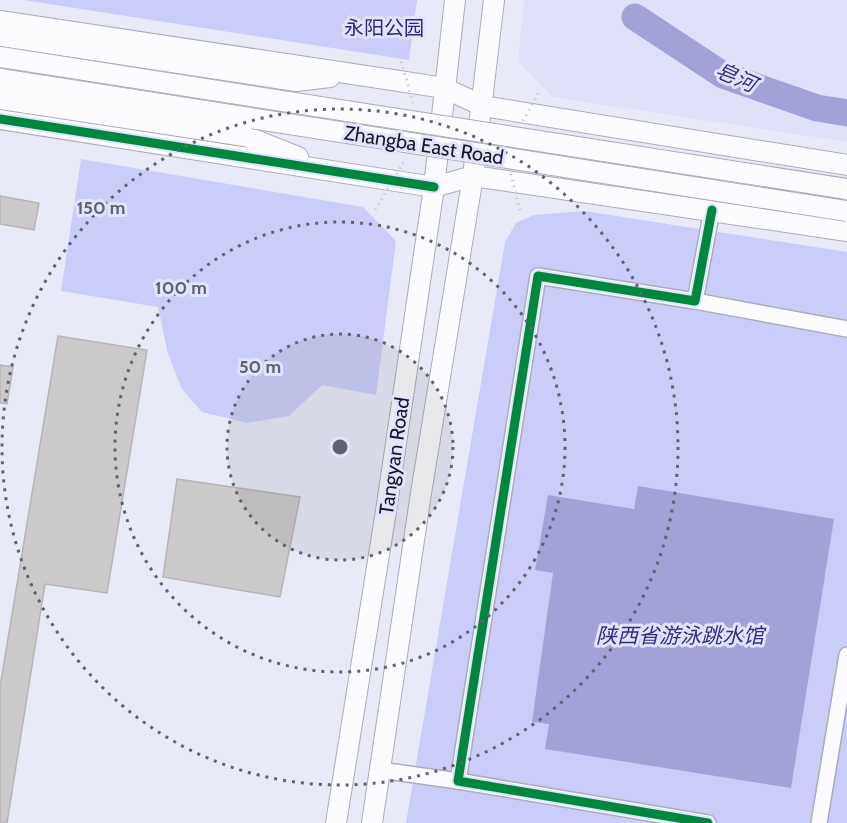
<svg xmlns="http://www.w3.org/2000/svg" width="847" height="823" viewBox="0 0 847 823" font-family="Cabin,'Noto Sans SC',sans-serif">
<style>
.built{fill:#dee1f8}
.green{fill:#cacdf9}
.water{fill:#a1a3d8}
.lines{fill:none;stroke-linecap:round;stroke-linejoin:round}
.river{stroke:#a1a3d8;stroke-width:27}
.building{fill:#ccc9ca;stroke:#b7b4b5;stroke-width:1.5}
.minor-casing{stroke:#abacb8;stroke-width:18}
.major-casing{stroke:#abacb8;stroke-width:22}
.minor{stroke:#fcfcfe;stroke-width:15}
.major{stroke:#fcfcfe;stroke-width:20}
.major-bridge-casing{stroke:#abacb8;stroke-width:22;stroke-linecap:butt}
.path-bridge{stroke:#ccccd2;stroke-width:3;stroke-dasharray:1.5 4.5;stroke-linecap:butt}
.major-bridge{stroke:#fcfcfe;stroke-width:20}
.cycleway-casing{stroke:#e2e4fe;stroke-width:13}
.cycleway{stroke:#00873e;stroke-width:9}
.ring{fill:none;stroke:#61626e;stroke-width:3;stroke-dasharray:3 6}
.labels{text-anchor:middle;dominant-baseline:central;stroke-width:6;stroke-linejoin:round;paint-order:stroke}
.park-label{font-size:20px;fill:#30267a;stroke:#e2e4fe}
.street-label{font-size:20px;fill:#181824;stroke:#e2e4fe}
.water-label{font-size:21px;font-style:italic;fill:#352c80;stroke:#e2e4fe}
.centre{fill:#61626e;stroke:#e2e4fe;stroke-width:3}
.ring-label{font-size:18px;text-anchor:middle;font-weight:bold;fill:#61626e;stroke:#e2e4fe;stroke-width:6;stroke-linejoin:round;paint-order:stroke}
</style>
<rect width="100%" height="100%" fill="#e8eaf8"/>
<polygon class="built" points="524,0 847,0 847,142 552,97 518,61"/>
<g class="green">
<polygon points="24,0 417,0 409,60"/>
<polygon points="81,159 363,207 396,241 376,395 322,385 289,416 247,423 202,412 182,389 168,354 158,307 61,291"/>
<polygon points="584,211 847,252 847,823 406,823 505,242 516,223 534,215"/>
</g>
<polygon class="water" points="638,486 834,519 791,788 545,749 549,724 532,722 553,573 535,570 548,495 634,509"/>
<g class="lines">
<polyline class="river" points="635,17 723,75 817,108 847,113"/>
</g>
<g class="building">
<polygon points="0,196 39,203 34,230 0,224"/>
<polygon points="58,336 147,350 107,593 45,584 7,823 0,823 0,687"/>
<polygon points="0,365 13,367 7,404 0,403"/>
<polygon points="177,479 300,497 280,597 163,577"/>
</g>
<g class="lines">
<defs>
<g id="minor">
<polyline points="695,301 847,329"/>
<polyline points="380,770 458,781"/>
<polyline points="708,823 458,781 538,276 695,301 712,210"/>
<polyline points="819,823 847,655"/>
</g>
<g id="major">
<polyline points="0,21 399,81 444,88 483,106 847,165"/>
<polyline points="0,36 296,81 330,77"/>
<polyline points="0,119 434,187 473,176 847,231"/>
<polyline points="245,136 298,157"/>
<polyline points="336,823 386,511 434,187 455,0"/>
<polyline points="372,823 421,493 473,176 494,0"/>
</g>
</defs>
<use href="#minor" class="minor-casing"/>
<use href="#major" class="major-casing"/>
<use href="#minor" class="minor"/>
<use href="#major" class="major"/>
<defs>
<g id="major-bridge">
<polyline points="0,57 847,189"/>
<polyline points="0,79 847,211"/>
<polyline points="0,99 245,136"/>
</g>
</defs>
<use href="#major-bridge" class="major-bridge-casing"/>
<g class="path-bridge">
<polyline points="398,50 413,103"/>
<polyline points="523,121 540,90"/>
<polyline points="511,174 521,215"/>
<polyline points="375,210 405,160"/>
</g>
<use href="#major-bridge" class="major-bridge"/>
<defs>
<g id="cycleway">
<polyline points="0,119 434,187"/>
<polyline points="708,823 458,781 538,276 695,301 712,210"/>
</g>
</defs>
<use href="#cycleway" class="cycleway-casing"/>
<use href="#cycleway" class="cycleway"/>
</g>
<circle cx="340" cy="447" r="113" fill="#61626e" fill-opacity=".12"/>
<g class="ring">
<circle cx="340" cy="447" r="113"/>
<circle cx="340" cy="447" r="225"/>
<circle cx="340" cy="447" r="338"/>
</g>
<g class="labels">
<g class="park-label">
<text x="384" y="28">永阳公园</text>
</g>
<g class="street-label">
<text transform="translate(424 145) rotate(9)">Zhangba East Road</text>
<text transform="translate(394 456) rotate(-82)">Tangyan Road</text>
</g>
<g class="water-label">
<text transform="translate(736 77) rotate(24)">皂河</text>
<text x="680" y="635">陕西省游泳跳水馆</text>
</g>
</g>
<circle cx="340" cy="447" r="9" class="centre"/>
<g class="ring-label">
<text x="101" y="214">150 m</text>
<text x="181" y="294">100 m</text>
<text x="260" y="373">50 m</text>
</g>
</svg>
